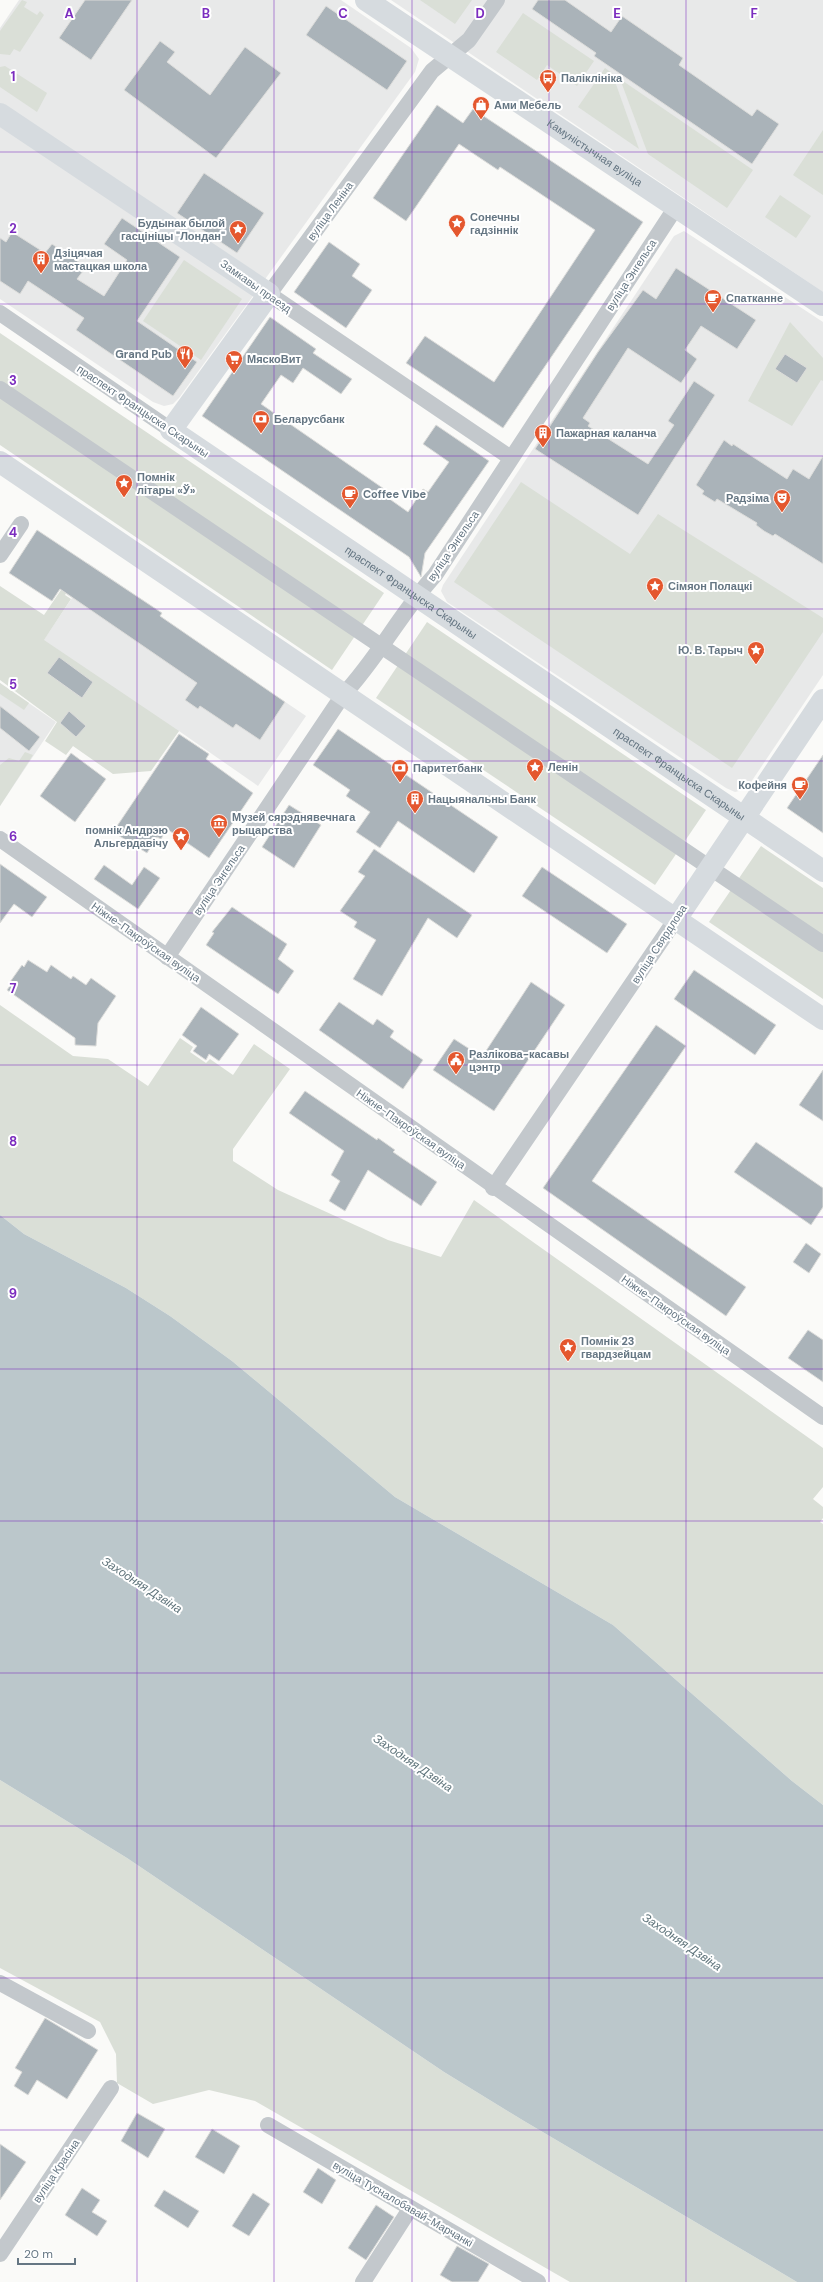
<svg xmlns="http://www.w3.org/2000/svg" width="823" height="2282" viewBox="0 0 823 2282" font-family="'DM Sans',sans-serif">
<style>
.built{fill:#e8e9e9}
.green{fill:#dadfd7}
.water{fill:#bbc7cb}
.building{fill:#aab3b9;stroke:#dcdcda}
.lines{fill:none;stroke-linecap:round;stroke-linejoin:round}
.street{stroke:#c3c8cc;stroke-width:16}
.secondary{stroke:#d6dbdf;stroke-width:22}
.grid{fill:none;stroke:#7b2cbf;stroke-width:1;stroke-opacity:0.55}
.labels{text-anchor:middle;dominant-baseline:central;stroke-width:4;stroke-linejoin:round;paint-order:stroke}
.poi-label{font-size:11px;font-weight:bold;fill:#657683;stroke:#fff;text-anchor:start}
.street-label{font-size:11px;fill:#657683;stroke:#fff}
.water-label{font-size:12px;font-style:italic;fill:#60757c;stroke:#fff}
.grid-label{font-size:13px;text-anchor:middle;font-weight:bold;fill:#7b2cbf;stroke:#fff;stroke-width:4;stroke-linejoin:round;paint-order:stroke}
</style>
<rect width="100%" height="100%" fill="#fafaf8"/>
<g class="built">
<polygon points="19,0 341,0 411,48 419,59 415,72 179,398 173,404 164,406 153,402 0,299 0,28"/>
<polygon points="391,0 823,0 823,292 694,205"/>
<polygon points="684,231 823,322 823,675 749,785 743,790 735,792 726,788 447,602 441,591 443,585 674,236"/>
<polygon points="88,563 162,613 160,617 306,716 258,786 179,731 153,763 22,672 72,598 66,594"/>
<polygon points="0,683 56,722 0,806"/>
</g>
<g class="green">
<polygon points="22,0 27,2 24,7 37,15 40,11 44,15 20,52 14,49 10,55 0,54 0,31"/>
<polygon points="420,0 472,0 455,24"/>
<polygon points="523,13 594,61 577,86 547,65 537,80 496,52"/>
<polygon points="5,66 47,93 37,112 0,87 0,67"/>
<polygon points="605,68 612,73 639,149 578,107"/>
<polygon points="620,79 753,170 727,208 648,154"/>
<polygon points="823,130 823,195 793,175"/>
<polygon points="780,195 811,216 796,238 765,217"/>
<polygon points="184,260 242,299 201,360 143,321"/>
<polygon points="790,322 823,358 823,381 821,380 792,426 748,401"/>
<polygon points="0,333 384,593 332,670 0,445"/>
<polygon points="521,482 630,554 658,514 823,618 823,632 732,768 454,582"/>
<polygon points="0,586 44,615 63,587 68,590 65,595 71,599 44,640 179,731 151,771 113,774 73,746 66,755 45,741 57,722 0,680"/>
<polygon points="427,622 706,810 655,885 376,698"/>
<polygon points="0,683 29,703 24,710 0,694"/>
<polygon points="25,752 33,755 0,806 0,765 9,758 19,761"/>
<polygon points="761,846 823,888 823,999 709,922"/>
<polygon points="0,1005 73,1056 108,1059 148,1086 180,1038 193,1047 190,1052 206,1063 210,1059 233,1075 254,1044 290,1069 233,1149 233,1161 278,1190 388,1240 441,1257 474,1200 823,1448 823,1487 813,1499 823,1507 823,1518 820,1522 823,1524 823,1805 792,1781 613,1625 395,1497 232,1361 170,1316 126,1288 24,1234 0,1215"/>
<polygon points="0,1780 127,1858 444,2072 524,2121 797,2282 570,2282 255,2101 209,2090 153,2104 117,2083 116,2054 100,2022 0,1968"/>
</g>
<polygon class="water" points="0,1215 24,1234 126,1288 170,1316 232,1361 395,1497 613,1625 792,1781 823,1805 823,2282 797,2282 524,2121 444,2072 127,1858 0,1780"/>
<g class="building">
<polygon points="85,0 132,0 91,60 59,38"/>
<polygon points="538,0 565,0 611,32 622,16 683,58 679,65 752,116 757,109 779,124 752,164 594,56 596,53 532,9"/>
<polygon points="326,6 407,61 387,90 306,35"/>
<polygon points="160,41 175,52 167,62 210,95 245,47 281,73 216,158 124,90"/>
<polygon points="437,105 463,123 473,109 643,222 503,428 406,363 425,336 494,382 595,230 500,167 498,170 459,144 406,221 373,198"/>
<polygon points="204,173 264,213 237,253 177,213"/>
<polygon points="122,218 180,257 137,321 197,362 173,396 76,330 84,318 28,281 20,294 0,281 0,238 6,242 12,232 45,253 52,244 86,267 77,279 104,296 127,260 104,244"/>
<polygon points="329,242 360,264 352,276 372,290 346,328 294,292"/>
<polygon points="676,268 756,320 737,349 701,326 685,350 697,359 681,383 628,348 583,418 590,423 588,426 648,464 674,425 668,421 694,381 715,395 638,515 535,449 598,352 643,290 656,299"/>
<polygon points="270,317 316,349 313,353 352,379 341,394 303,368 293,383 281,375 261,404 387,491 384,495 408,512 423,489 428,492 449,462 423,444 436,425 489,461 425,553 421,577 409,557 202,416"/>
<polygon points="785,354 807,368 797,383 775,369"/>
<polygon points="724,440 732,446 733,444 787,479 793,469 809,479 823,456 823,564 775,534 773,536 764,531 756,525 757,523 717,499 715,502 702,494 704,491 696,485"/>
<polygon points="37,530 162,613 160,616 285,702 260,740 236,724 233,728 200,706 198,709 185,700 197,683 60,589 52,601 9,573"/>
<polygon points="59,657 93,682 82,698 47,673"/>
<polygon points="0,706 40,737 29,751 0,728"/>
<polygon points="69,711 86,726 76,737 60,723"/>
<polygon points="338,729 498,837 474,873 398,821 380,848 356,832 370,812 346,796 350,790 313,765"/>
<polygon points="179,734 209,754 206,759 253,793 209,858 167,829 161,839 157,837 147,853 113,832"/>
<polygon points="71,753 106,779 75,822 40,796"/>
<polygon points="823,755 823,833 787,808"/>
<polygon points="289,805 321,825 294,868 262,847"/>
<polygon points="374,849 472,915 457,938 428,918 382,996 353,979 376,940 354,927 357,922 340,911 365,876 358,872"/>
<polygon points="0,864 47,897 32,917 14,904 0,923"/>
<polygon points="104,865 132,885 144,867 160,878 138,909 94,879"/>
<polygon points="542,867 627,924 607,953 522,896"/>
<polygon points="232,907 287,944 278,959 294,971 278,994 206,945 214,933 212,932"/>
<polygon points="28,960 47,972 51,965 71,979 73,976 86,985 91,978 116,996 98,1023 96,1046 75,1045 75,1038 7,990 12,983 10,982 22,965 24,967"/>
<polygon points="694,970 776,1025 755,1055 674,999"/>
<polygon points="531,982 565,1005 494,1111 433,1070 454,1039 482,1057"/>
<polygon points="339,1002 373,1025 377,1019 394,1031 390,1037 423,1060 403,1089 319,1030"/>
<polygon points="201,1007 239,1034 219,1061 209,1054 206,1060 193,1051 197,1046 182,1035"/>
<polygon points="656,1025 686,1046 592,1181 746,1287 726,1316 543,1188"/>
<polygon points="823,1070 823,1121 799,1105"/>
<polygon points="305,1091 377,1140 378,1138 395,1150 393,1152 437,1182 421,1206 368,1170 345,1211 329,1201 340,1181 331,1175 344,1151 289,1113"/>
<polygon points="756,1142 823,1188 823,1207 811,1225 734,1172"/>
<polygon points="806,1243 821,1254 809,1273 793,1262"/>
<polygon points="808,1330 823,1340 823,1382 788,1358"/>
<polygon points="45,2018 98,2050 67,2099 37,2080 28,2095 14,2086 22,2072 15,2068"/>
<polygon points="137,2113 165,2129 148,2158 121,2141"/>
<polygon points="212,2129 240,2146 224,2174 195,2157"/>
<polygon points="0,2144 26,2162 0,2200"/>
<polygon points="318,2168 336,2180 322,2204 303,2192"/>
<polygon points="82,2188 100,2200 92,2212 107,2221 97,2236 65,2215"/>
<polygon points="164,2190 199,2211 188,2228 154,2206"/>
<polygon points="253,2193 270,2204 249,2236 232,2226"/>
<polygon points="376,2205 394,2217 366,2260 348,2248"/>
<polygon points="457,2246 489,2264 478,2282 452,2282 440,2275"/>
</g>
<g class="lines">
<g class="street">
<polyline points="497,0 469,40 432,71 269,294 511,458"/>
<polyline points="0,313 171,430"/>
<polyline points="0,389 823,944"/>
<polyline points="0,555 21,524"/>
<polyline points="0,839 823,1417"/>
<path d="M 167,957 L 343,695 C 378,658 401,612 435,575 L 676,207"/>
<polyline points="493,1188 676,919"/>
<polyline points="0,1983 88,2031"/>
<polyline points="268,2125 538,2282"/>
<polyline points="0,2254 111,2088"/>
<polyline points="363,2282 410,2209"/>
</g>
<g class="secondary">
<path id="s1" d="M 366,0 L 823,305"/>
<path id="s2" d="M 0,114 L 269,294 L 171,430 L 823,871"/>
<polyline points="0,462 823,1019"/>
<polyline points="676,919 823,700"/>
</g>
</g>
<path class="grid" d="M 137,0 L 137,2282M 274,0 L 274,2282M 412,0 L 412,2282M 549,0 L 549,2282M 686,0 L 686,2282M 0,152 L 823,152M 0,304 L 823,304M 0,456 L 823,456M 0,609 L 823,609M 0,761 L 823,761M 0,913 L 823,913M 0,1065 L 823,1065M 0,1217 L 823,1217M 0,1369 L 823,1369M 0,1521 L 823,1521M 0,1673 L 823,1673M 0,1826 L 823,1826M 0,1978 L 823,1978M 0,2130 L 823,2130"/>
<defs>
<symbol id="bus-pin" viewBox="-11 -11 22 30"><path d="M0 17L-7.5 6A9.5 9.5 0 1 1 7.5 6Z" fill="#e4572e" stroke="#fff"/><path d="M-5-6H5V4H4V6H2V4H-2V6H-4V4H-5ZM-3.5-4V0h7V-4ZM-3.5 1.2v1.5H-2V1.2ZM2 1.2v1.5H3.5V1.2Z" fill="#fff"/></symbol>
<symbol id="shop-pin" viewBox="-11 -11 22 30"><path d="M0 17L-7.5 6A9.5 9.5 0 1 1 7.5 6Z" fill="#e4572e" stroke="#fff"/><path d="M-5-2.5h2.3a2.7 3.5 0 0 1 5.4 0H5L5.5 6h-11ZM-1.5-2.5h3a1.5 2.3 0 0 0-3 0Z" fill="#fff"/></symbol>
<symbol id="sight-pin" viewBox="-11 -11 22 30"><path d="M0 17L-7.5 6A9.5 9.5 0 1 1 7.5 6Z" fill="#e4572e" stroke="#fff"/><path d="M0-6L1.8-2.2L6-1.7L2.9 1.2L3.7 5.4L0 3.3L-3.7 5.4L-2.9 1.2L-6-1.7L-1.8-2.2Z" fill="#fff"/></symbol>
<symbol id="building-pin" viewBox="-11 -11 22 30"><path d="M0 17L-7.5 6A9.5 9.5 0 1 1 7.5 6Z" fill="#e4572e" stroke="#fff"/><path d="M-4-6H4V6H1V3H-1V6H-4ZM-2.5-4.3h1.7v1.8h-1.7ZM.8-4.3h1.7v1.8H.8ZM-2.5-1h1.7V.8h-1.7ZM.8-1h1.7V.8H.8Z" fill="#fff"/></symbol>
<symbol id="cafe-pin" viewBox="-11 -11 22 30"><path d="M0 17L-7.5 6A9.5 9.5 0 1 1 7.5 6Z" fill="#e4572e" stroke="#fff"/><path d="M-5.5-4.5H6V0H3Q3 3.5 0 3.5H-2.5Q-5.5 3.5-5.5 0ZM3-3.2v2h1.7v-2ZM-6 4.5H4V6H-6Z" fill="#fff"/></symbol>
<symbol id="restaurant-pin" viewBox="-11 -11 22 30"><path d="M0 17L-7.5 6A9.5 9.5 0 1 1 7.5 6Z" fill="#e4572e" stroke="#fff"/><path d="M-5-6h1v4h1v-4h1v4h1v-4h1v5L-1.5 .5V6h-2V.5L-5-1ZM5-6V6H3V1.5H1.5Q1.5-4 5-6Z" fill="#fff"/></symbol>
<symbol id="supermarket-pin" viewBox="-11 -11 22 30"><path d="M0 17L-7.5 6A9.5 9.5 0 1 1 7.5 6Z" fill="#e4572e" stroke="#fff"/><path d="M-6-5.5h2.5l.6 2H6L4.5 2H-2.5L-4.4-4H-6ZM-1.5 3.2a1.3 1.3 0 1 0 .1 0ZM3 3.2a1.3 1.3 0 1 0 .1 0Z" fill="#fff"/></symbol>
<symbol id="bank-pin" viewBox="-11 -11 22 30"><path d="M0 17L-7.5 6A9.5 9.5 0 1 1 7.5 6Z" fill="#e4572e" stroke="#fff"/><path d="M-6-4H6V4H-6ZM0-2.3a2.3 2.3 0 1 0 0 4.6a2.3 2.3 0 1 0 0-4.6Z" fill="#fff"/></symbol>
<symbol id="theatre-pin" viewBox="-11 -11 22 30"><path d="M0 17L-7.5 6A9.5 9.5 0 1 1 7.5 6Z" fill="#e4572e" stroke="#fff"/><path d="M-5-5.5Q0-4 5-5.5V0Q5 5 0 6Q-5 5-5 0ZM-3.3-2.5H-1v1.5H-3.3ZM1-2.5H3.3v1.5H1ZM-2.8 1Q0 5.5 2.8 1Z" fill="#fff"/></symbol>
<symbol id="museum-pin" viewBox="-11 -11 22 30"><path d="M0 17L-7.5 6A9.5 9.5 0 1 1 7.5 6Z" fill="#e4572e" stroke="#fff"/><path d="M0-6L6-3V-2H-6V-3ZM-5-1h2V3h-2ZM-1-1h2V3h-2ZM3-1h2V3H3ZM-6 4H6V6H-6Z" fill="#fff"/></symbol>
<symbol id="civic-pin" viewBox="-11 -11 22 30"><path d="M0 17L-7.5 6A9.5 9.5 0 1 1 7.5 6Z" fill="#e4572e" stroke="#fff"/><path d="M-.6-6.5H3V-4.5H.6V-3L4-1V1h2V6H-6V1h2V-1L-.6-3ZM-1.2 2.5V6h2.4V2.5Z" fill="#fff"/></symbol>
</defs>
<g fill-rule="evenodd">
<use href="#bus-pin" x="538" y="68" width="20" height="27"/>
<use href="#shop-pin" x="471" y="95" width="20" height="27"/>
<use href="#sight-pin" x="447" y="213" width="20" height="27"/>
<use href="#sight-pin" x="228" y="219" width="20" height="27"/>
<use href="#building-pin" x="31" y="249" width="20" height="27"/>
<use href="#cafe-pin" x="703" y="288" width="20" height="27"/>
<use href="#restaurant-pin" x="175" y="344" width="20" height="27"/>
<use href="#supermarket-pin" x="224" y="349" width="20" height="27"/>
<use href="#bank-pin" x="251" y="409" width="20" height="27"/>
<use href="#building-pin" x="533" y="423" width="20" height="27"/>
<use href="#sight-pin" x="114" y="473" width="20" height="27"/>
<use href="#cafe-pin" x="340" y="484" width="20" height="27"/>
<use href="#theatre-pin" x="772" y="488" width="20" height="27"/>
<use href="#sight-pin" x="645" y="576" width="20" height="27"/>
<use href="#sight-pin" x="746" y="640" width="20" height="27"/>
<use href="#sight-pin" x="525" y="757" width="20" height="27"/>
<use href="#bank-pin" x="390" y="758" width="20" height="27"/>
<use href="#cafe-pin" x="790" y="775" width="20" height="27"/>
<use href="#building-pin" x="405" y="789" width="20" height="27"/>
<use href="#museum-pin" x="209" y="813" width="20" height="27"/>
<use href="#sight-pin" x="171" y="826" width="20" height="27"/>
<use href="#civic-pin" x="446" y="1050" width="20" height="27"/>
<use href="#sight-pin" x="558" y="1337" width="20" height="27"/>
</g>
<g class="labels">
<g class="poi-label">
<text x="561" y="78">Паліклініка</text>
<text x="494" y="105">Ами Мебель</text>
<text x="470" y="217">Сонечны<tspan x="470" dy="13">гадзіннік</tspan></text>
<text x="225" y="223" text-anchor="end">Будынак былой<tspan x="225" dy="13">гасцініцы "Лондан"</tspan></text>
<text x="54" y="253">Дзіцячая<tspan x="54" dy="13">мастацкая школа</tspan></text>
<text x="726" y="298">Спатканне</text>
<text x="172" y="354" text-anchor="end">Grand Pub</text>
<text x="247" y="359">МяскоВит</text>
<text x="274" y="419">Беларусбанк</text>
<text x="556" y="433">Пажарная каланча</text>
<text x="137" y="477">Помнік<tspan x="137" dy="13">літары «Ў»</tspan></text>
<text x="363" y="494">Coffee Vibe</text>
<text x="769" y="498" text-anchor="end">Радзіма</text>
<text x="668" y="586">Сімяон Полацкі</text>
<text x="743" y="650" text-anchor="end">Ю. В. Тарыч</text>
<text x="548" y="767">Ленін</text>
<text x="413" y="768">Паритетбанк</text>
<text x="787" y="785" text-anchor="end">Кофейня</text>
<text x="428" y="799">Нацыянальны Банк</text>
<text x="232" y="817">Музей сярэднявечнага<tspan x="232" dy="13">рыцарства</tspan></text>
<text x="168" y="830" text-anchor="end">помнік Андрэю<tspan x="168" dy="13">Альгердавічу</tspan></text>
<text x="469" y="1054">Разлікова-касавы<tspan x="469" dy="13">цэнтр</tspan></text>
<text x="581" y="1341">Помнік 23<tspan x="581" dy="13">гвардзейцам</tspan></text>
</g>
<g class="street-label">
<text stroke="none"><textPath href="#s1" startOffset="275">Камуністычная вуліца</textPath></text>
<text transform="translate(330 211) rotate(-54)">вуліца Леніна</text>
<text transform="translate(631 275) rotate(-57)">вуліца Энгельса</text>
<text transform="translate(256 286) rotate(35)">Замкавы праезд</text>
<text transform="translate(143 411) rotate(34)">праспект Францыска Скарыны</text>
<text transform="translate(453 546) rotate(-56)">вуліца Энгельса</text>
<text stroke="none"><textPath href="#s2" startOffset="781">праспект Францыска Скарыны</textPath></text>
<text stroke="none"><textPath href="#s2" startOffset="1105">праспект Францыска Скарыны</textPath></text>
<text transform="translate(219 880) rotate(-56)">вуліца Энгельса</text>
<text transform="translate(146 942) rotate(35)">Ніжне-Пакроўская вуліца</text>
<text transform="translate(659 944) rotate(-57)">вуліца Свярдлова</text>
<text transform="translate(411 1129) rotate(35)">Ніжне-Пакроўская вуліца</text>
<text transform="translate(676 1315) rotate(35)">Ніжне-Пакроўская вуліца</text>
<text transform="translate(56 2171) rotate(-56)">вуліца Красіна</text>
<text transform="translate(403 2204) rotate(30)">вуліца Тусналобавай-Марчанкі</text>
</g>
<g class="water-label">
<text transform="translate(142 1585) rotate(33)">Заходняя Дзвіна</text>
<text transform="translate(413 1763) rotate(34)">Заходняя Дзвіна</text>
<text transform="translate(682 1942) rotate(34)">Заходняя Дзвіна</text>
</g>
</g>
<g class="grid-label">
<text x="69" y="18">A</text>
<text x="206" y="18">B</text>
<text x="343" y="18">C</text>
<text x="480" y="18">D</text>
<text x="617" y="18">E</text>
<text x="754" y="18">F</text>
<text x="13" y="81">1</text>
<text x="13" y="233">2</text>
<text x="13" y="385">3</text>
<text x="13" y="537">4</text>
<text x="13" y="689">5</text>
<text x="13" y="841">6</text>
<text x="13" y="993">7</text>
<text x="13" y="1146">8</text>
<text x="13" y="1298">9</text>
</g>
<path d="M18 2258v6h57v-6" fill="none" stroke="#657683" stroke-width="2"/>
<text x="24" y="2258" font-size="12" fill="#657683" stroke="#ffffff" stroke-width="3" paint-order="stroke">20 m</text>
</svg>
